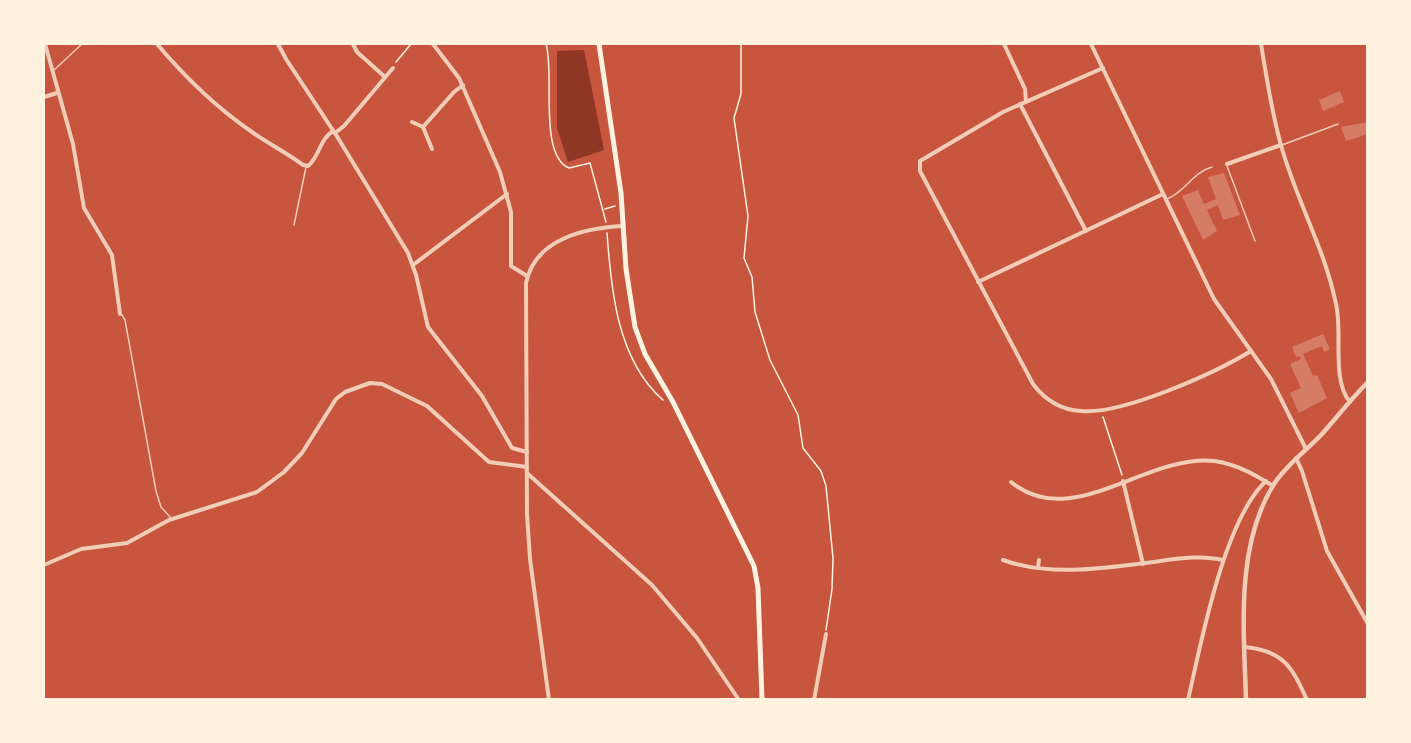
<svg xmlns="http://www.w3.org/2000/svg" width="1411" height="743" viewBox="0 0 1411 743" font-family="'Roboto Condensed',sans-serif">
<style>
.water{fill:#8f3625}
.building{fill:#d67c66}
.lines{fill:none;stroke-linecap:round;stroke-linejoin:round}
.path{stroke:#fff3e0;stroke-width:1.5}
.service{stroke:#f1ccb7;stroke-width:1.5}
.minor{stroke:#f1ccb7;stroke-width:4}
.tertiary{stroke:#f1ccb7;stroke-width:4.5}
.secondary{stroke:#fff3e0;stroke-width:5}
</style>
<rect width="100%" height="100%" fill="#c8553d"/>
<polygon class="water" points="584,50 604,150 568,162 557,128 557,51"/>
<g class="building">
<polygon points="1340,91 1344,102 1323,111 1319,100"/>
<polygon points="1368,122 1368,134 1346,141 1341,127"/>
<polygon points="1224,173 1240,215 1223,220 1218,205 1207,210 1217,231 1203,240 1182,196 1198,190 1204,204 1216,199 1208,177"/>
<polygon points="1323,334 1330,349 1324,352 1322,346 1303,354 1313,376 1317,375 1327,398 1299,413 1290,393 1301,388 1290,364 1301,359 1299,356 1296,357 1292,347"/>
</g>
<g class="lines">
<g class="path">
<path d="M 546,44 C 555,71 538,155 569,168 L 590,163 L 606,222"/>
<polyline points="741,44 741,94 734,118 748,216 744,258 752,277 755,312 770,360 798,415 803,448 821,471 826,486 833,558 832,589 826,630"/>
<polyline points="396,62 411,44"/>
<polyline points="605,209 615,206"/>
<path d="M 607,233 C 611,289 617,360 663,400"/>
<polyline points="1103,417 1122,475"/>
</g>
<g class="service">
<polyline points="54,70 82,44"/>
<polyline points="1282,145 1338,124"/>
<polyline points="1227,166 1255,241"/>
<path d="M 1167,199 C 1185,192 1193,172 1212,167"/>
<polyline points="294,225 306,167"/>
<polyline points="122,315 125,320 156,491 161,507 171,518"/>
</g>
<g class="minor">
<polyline points="45,44 73,144 84,208 112,255 120,314"/>
<path d="M 157,44 C 184,76 217,108 252,132 C 269,144 287,153 303,165 L 308,166 C 320,156 319,140 333,131"/>
<polyline points="278,44 286,59 338,138 408,253 416,275 428,327 482,396 512,448 527,452"/>
<polyline points="353,44 357,52 385,77"/>
<polyline points="433,44 459,78 500,172 511,212 511,266 527,276"/>
<polyline points="1004,44 1025,89 1026,101"/>
<polyline points="1091,44 1214,299 1271,379 1306,449"/>
<path d="M 1261,44 C 1267,79 1272,117 1283,152 C 1298,203 1325,250 1336,304 C 1343,332 1331,380 1350,402"/>
<path d="M 1103,68 L 1003,112 L 920,161 L 920,171 L 1033,384 C 1045,400 1062,410 1081,411 C 1122,415 1215,373 1251,351"/>
<polyline points="44,97 57,93"/>
<polyline points="1020,104 1086,231"/>
<polyline points="412,122 423,127"/>
<polyline points="335,133 344,126 393,68"/>
<polyline points="432,149 423,127 454,92 463,85"/>
<polyline points="1227,164 1281,145"/>
<polyline points="413,265 507,194"/>
<polyline points="978,282 1163,194"/>
<polyline points="1296,458 1302,471 1327,551 1368,624"/>
<polyline points="528,474 652,585 697,638 739,700"/>
<polyline points="1123,481 1143,564"/>
<path d="M 1011,482 C 1072,532 1145,454 1214,461 C 1236,464 1254,474 1273,486"/>
<path d="M 1003,560 C 1047,576 1100,569 1145,563 C 1171,560 1198,554 1223,560"/>
<polyline points="44,565 81,549 127,543 169,520 257,492 284,472 302,453 336,399 345,392 370,383 382,384 427,406 489,462 527,467"/>
<polyline points="1038,567 1039,560"/>
<path d="M 1245,647 C 1284,651 1292,667 1307,700"/>
<path d="M 549,700 L 530,559 L 527,514 L 526,283 C 535,239 584,228 623,226"/>
<polyline points="814,700 826,634"/>
<path d="M 1188,700 C 1201,643 1224,520 1266,481"/>
</g>
<path class="tertiary" d="M 1246,700 C 1244,630 1235,546 1274,484 C 1287,464 1306,451 1322,434 C 1337,417 1351,399 1368,382"/>
<polyline class="secondary" points="599,44 621,193 626,269 635,327 645,354 673,402 754,566 758,588 762,700"/>
</g>
<rect width="1411" height="743" fill="none" stroke="#fff3e0" stroke-width="90"/>
</svg>
